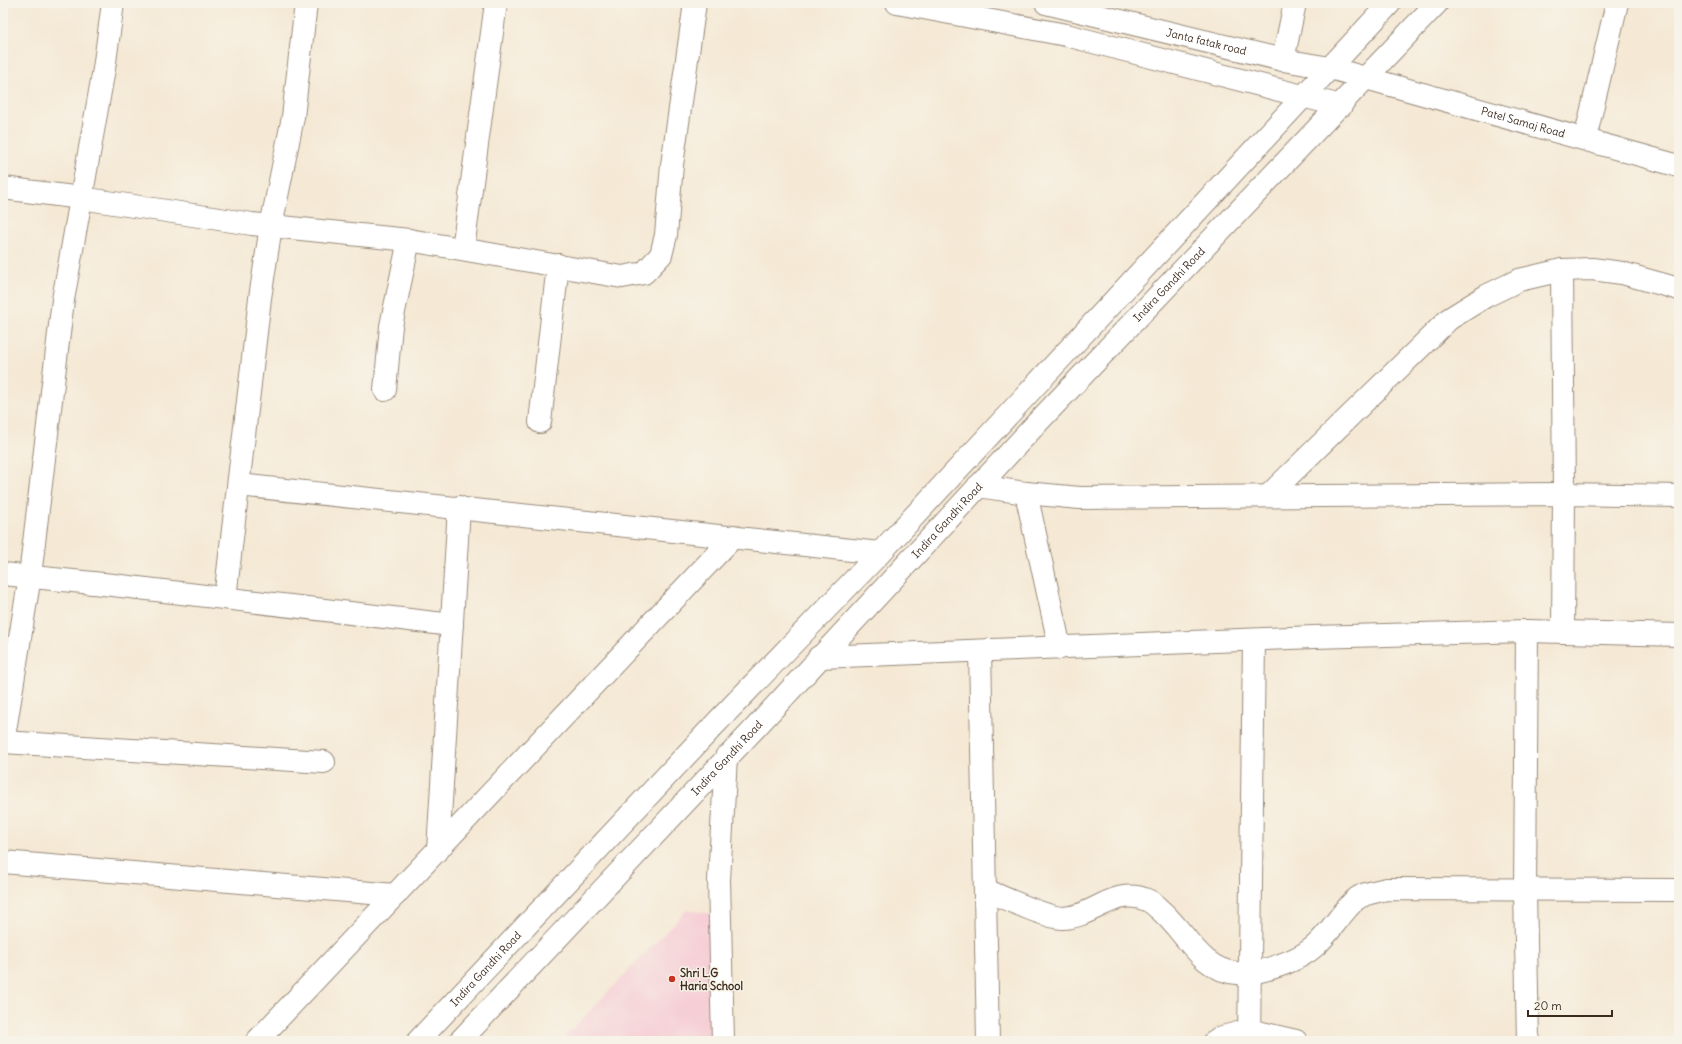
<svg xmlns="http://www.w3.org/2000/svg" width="1682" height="1044" viewBox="0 0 1682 1044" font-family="Delius,sans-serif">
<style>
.built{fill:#f6cfd6}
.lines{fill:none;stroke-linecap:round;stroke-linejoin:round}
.minor-casing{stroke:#988a7a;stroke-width:24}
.tertiary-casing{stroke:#988a7a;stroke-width:24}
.secondary-casing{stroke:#988a7a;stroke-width:24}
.minor{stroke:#fff;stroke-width:22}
.tertiary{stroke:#fff;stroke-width:22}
.secondary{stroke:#fff;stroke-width:22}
.poi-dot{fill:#c8321e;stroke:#f7f3e8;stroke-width:1.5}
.labels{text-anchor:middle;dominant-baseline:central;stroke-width:3;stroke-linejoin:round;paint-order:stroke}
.street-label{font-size:11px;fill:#3b2a1e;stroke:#f7f3e8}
.poi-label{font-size:11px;font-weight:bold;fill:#3b2a1e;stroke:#f7f3e8;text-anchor:start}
</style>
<rect width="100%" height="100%" fill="#f7f3e8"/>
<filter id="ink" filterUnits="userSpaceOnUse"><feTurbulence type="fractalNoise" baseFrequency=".025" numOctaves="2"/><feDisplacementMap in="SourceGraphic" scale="8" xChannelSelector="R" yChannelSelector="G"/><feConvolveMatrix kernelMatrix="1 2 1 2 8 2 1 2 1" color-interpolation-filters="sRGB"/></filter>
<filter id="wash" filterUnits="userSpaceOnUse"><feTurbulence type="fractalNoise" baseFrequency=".012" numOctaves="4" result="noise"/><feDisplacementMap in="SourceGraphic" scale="16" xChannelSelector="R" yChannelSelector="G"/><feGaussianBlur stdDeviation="0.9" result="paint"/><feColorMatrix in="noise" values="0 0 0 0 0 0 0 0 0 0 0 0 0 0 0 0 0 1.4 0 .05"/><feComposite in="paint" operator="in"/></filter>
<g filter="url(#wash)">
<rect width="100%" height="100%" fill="#f5e9d5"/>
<polygon class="built" points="687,910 728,916 719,1041 561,1041"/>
</g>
<g filter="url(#ink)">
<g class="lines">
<defs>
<g id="minor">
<polyline points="1283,60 1295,3"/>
<polyline points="1585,139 1617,3"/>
<polyline points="3,188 81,198 252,224 409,240 622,277 644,273 661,255 666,235 672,165 695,3"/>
<polyline points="463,249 496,3"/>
<polyline points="1562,270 1564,494 1563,632"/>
<polyline points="385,390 391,326 409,240"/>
<polyline points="540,422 558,265"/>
<polyline points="239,485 880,553"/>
<polyline points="978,486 1026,493 1080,498 1564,494 1679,496"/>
<polyline points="1026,493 1060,648"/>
<polyline points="1269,495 1449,319 1486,296 1519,280 1562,270 1592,269 1622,273 1679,289"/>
<polyline points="3,574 113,585 452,625"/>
<polyline points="225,598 260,298 271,226 293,117 306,3"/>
<polyline points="1527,631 1525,891 1528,1041"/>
<polyline points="980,651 988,1041"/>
<polyline points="819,657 1314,637 1527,631 1679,635"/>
<polyline points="3,742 324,762"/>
<polyline points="3,743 30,576 63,300 104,69 113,3"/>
<polyline points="438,850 459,507"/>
<polyline points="3,862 395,895"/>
<path d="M 985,890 C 1003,897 1044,917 1062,918 C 1093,918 1114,886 1147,900 C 1152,902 1156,906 1159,909 C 1185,930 1200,971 1237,973 C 1241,973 1247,974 1252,973 C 1274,968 1298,961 1315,946 C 1330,933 1340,914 1355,900 C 1363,893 1375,892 1386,889 L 1679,890"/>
<polyline points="257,1041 734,536"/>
<polyline points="723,1041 719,880 726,757"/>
<polyline points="1215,1041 1219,1038 1249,1030 1296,1041"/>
<polyline points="1249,1041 1254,640"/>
</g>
<g id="tertiary">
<polyline points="897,3 1066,35 1341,106"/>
<path id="s1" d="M 1046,3 L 1283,60 L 1330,68 L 1679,166"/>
</g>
<g id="secondary">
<path id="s2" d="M 418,1041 L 719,720 L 880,553 L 1390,3"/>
<path id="s3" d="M 460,1041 L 757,726 L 1037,423 L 1437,3"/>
</g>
</defs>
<use href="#minor" class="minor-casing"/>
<use href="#tertiary" class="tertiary-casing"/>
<use href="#secondary" class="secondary-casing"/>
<use href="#minor" class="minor"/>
<use href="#tertiary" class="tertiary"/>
<use href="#secondary" class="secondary"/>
</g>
</g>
<circle class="poi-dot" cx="672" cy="979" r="4"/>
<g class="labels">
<g class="street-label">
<text stroke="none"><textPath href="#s1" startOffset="165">Janta fatak road</textPath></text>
<text stroke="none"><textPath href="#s1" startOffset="492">Patel Samaj Road</textPath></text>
<text stroke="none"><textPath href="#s3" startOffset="1037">Indira Gandhi Road</textPath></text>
<text stroke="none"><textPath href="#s3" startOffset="713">Indira Gandhi Road</textPath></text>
<text stroke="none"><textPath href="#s3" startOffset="389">Indira Gandhi Road</textPath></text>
<text stroke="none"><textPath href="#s2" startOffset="99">Indira Gandhi Road</textPath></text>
</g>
<g class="poi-label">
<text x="680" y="973">Shri L.G<tspan x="680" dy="13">Haria School</tspan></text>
</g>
</g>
<rect width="1682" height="1044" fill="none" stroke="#f7f3e8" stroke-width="16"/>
<path d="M1528 1010v6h84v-6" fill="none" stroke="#3b2a1e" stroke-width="2"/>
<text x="1534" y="1010" font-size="12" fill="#3b2a1e" stroke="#f7f3e8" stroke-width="3" paint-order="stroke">20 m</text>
</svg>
